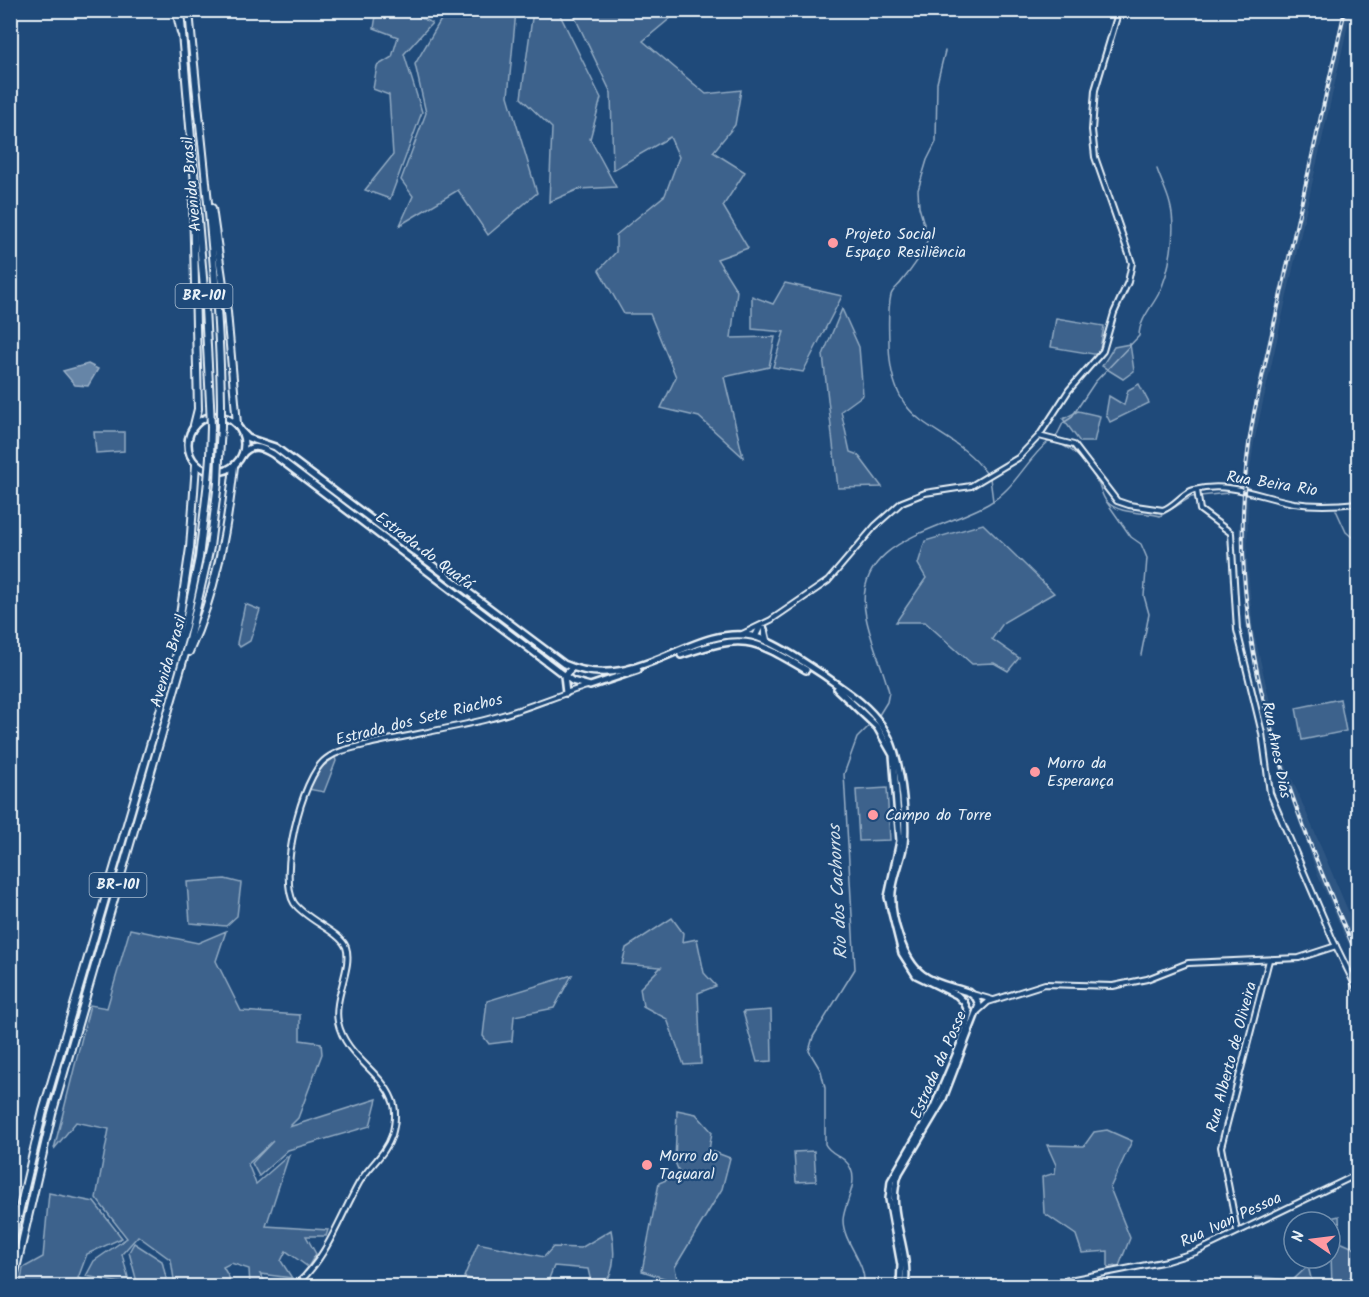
<svg xmlns="http://www.w3.org/2000/svg" width="1369" height="1297" viewBox="0 0 1369 1297" font-family="Kalam,sans-serif">
<style>
.built{fill:#2e5683}
.green{fill:#3c628c;stroke:#92aac2;stroke-width:1.5}
.water{fill:#6685a7;stroke:#9ab0c7;stroke-width:1.5}
.lines{fill:none;stroke-linecap:round;stroke-linejoin:round}
.stream{stroke:#9ab0c7;stroke-width:1.5}
.tertiary-casing{stroke:#e8f1f8;stroke-width:8}
.primary-casing{stroke:#e8f1f8;stroke-width:10}
.motorway-casing{stroke:#e8f1f8;stroke-width:10}
.tertiary{stroke:#1f4a7a;stroke-width:4}
.primary{stroke:#1f4a7a;stroke-width:5}
.motorway{stroke:#1f4a7a;stroke-width:6}
.rail-casing{stroke:#e8f1f8;stroke-width:4}
.rail{stroke:#1f4a7a;stroke-width:1.5;stroke-dasharray:4.5;stroke-linecap:butt}
.motorway-bridge-casing{stroke:#e8f1f8;stroke-width:10;stroke-linecap:butt}
.motorway-bridge{stroke:#1f4a7a;stroke-width:6}
.poi-dot{fill:#ff9aa2;stroke:#1f4a7a;stroke-width:2}
.labels{text-anchor:middle;dominant-baseline:central;stroke-width:4.5;stroke-linejoin:round;paint-order:stroke}
.shield{fill:#1f4a7a;stroke:#acbfd2;stroke-width:1.5}
.shield-label{font-size:15px;font-weight:bold;fill:#e8f1f8}
.street-label{font-size:16px;fill:#e8f1f8;stroke:#1f4a7a}
.poi-label{font-size:16px;fill:#e8f1f8;stroke:#1f4a7a;text-anchor:start}
.water-label{font-size:18px;font-style:italic;fill:#d4e1ec;stroke:#1f4a7a}
</style>
<rect width="100%" height="100%" fill="#1f4a7a"/>
<filter id="ink" filterUnits="userSpaceOnUse"><feTurbulence type="fractalNoise" baseFrequency=".0167" numOctaves="2"/><feDisplacementMap in="SourceGraphic" scale="12" xChannelSelector="R" yChannelSelector="G"/><feConvolveMatrix kernelMatrix="1 2 1 2 8 2 1 2 1" color-interpolation-filters="sRGB"/></filter>
<g filter="url(#ink)">
<polygon class="built" points="1343,11 1351,11 1254,442 1249,476 1247,557 1253,629 1283,758 1358,934 1358,965 1318,876 1267,731 1245,623 1239,533 1247,443 1256,390"/>
<g class="green">
<polygon points="377,10 406,11 432,23 404,54 422,112 390,199 365,190 393,155 389,95 373,89 377,66 392,57 398,37 374,28"/>
<polygon points="438,11 516,11 508,96 537,193 488,235 458,190 400,225 413,196 401,180 426,113 415,64 442,18"/>
<polygon points="533,11 558,11 601,98 590,139 616,187 579,189 549,202 552,128 521,98"/>
<polygon points="572,11 679,11 643,41 706,94 741,90 735,125 713,152 745,172 723,206 748,248 717,259 737,291 731,338 775,337 769,367 724,377 743,457 699,417 661,408 676,377 650,314 624,314 599,270 616,252 616,235 665,195 679,157 670,137 613,170 611,93"/>
<polygon points="785,283 842,296 803,372 773,367 784,332 752,329 752,296 773,304"/>
<polygon points="842,309 859,347 863,395 841,411 850,452 858,455 882,487 838,488 823,355"/>
<polygon points="1056,318 1104,326 1099,355 1051,347"/>
<polygon points="1130,344 1134,371 1123,379 1102,366 1114,347"/>
<polygon points="1139,384 1149,403 1110,422 1106,414 1109,396 1124,405 1128,390"/>
<polygon points="1078,411 1100,416 1094,442 1080,442 1063,419"/>
<polygon points="94,432 124,432 124,451 96,453"/>
<polygon points="983,524 1054,593 1004,622 992,639 1019,658 1008,671 994,663 972,664 925,622 896,622 926,578 918,564 925,541"/>
<polygon points="245,604 260,610 250,641 240,647 237,643"/>
<polygon points="1340,699 1346,731 1302,740 1296,708"/>
<polygon points="335,757 336,761 324,792 308,789 321,768"/>
<polygon points="887,788 890,840 859,841 856,790"/>
<polygon points="225,879 241,883 237,916 226,926 190,923 187,882"/>
<polygon points="672,918 683,933 682,942 697,939 704,973 716,986 698,993 701,1064 684,1065 667,1019 643,1006 640,988 661,967 622,964 626,948"/>
<polygon points="130,929 198,943 226,931 216,961 241,1011 300,1015 300,1040 321,1043 322,1054 298,1118 289,1127 377,1099 370,1126 288,1150 259,1176 252,1163 273,1141 248,1164 256,1184 289,1155 266,1226 328,1230 326,1236 306,1236 316,1254 308,1267 286,1251 281,1261 292,1278 260,1274 268,1286 250,1286 249,1269 231,1263 223,1267 234,1286 175,1286 171,1260 138,1236 122,1254 130,1285 86,1276 94,1261 127,1238 96,1198 109,1129 76,1122 54,1149 90,1005 107,1008"/>
<polygon points="572,975 554,1008 514,1016 512,1041 489,1044 483,1036 487,1001"/>
<polygon points="771,1010 772,1061 757,1062 743,1012"/>
<polygon points="677,1110 696,1114 712,1132 709,1150 730,1158 722,1189 675,1267 678,1286 665,1286 667,1279 642,1271 659,1183 680,1174 675,1162"/>
<polygon points="1107,1130 1132,1141 1110,1188 1130,1238 1119,1266 1108,1267 1108,1251 1082,1253 1076,1235 1044,1213 1042,1177 1055,1173 1056,1165 1047,1145 1084,1146 1094,1132"/>
<polygon points="814,1151 816,1181 796,1182 794,1152"/>
<polygon points="49,1193 94,1202 122,1238 87,1254 78,1278 101,1286 20,1286 23,1268 43,1257"/>
<polygon points="1339,1216 1340,1242 1358,1250 1358,1270 1347,1280 1346,1286 1332,1286 1330,1222 1315,1222"/>
<path d="M 611,1230 C 615,1248 618,1287 592,1286 L 588,1269 L 554,1266 L 546,1286 L 494,1286 L 464,1277 L 478,1243 L 544,1257 L 553,1247 L 581,1248 Z"/>
<polygon points="134,1243 162,1261 168,1286 138,1286 129,1252"/>
<polygon points="1308,1266 1313,1286 1257,1286 1255,1277 1293,1280"/>
</g>
<polygon class="water" points="88,364 98,369 88,386 75,385 63,371"/>
<g class="lines">
<g class="stream">
<path d="M 945,51 L 937,83 L 936,142 L 927,160 L 918,190 L 919,207 L 928,238 C 924,253 912,269 902,281 C 899,286 893,289 891,295 C 887,312 889,329 889,346 C 892,435 947,419 987,474"/>
<path d="M 1055,439 L 1063,423 L 1071,418 L 1095,382 L 1139,336 C 1139,321 1151,308 1158,295 C 1170,273 1177,229 1170,204 C 1167,192 1161,181 1157,169"/>
<polyline points="990,478 993,501"/>
<polyline points="1288,500 1322,503"/>
<polyline points="1106,501 1131,537 1141,544 1147,558 1144,596 1149,614 1141,655"/>
<polyline points="1336,510 1346,532 1353,538"/>
<path d="M 879,715 L 887,702 L 889,692 C 883,667 871,643 866,617 C 850,540 940,531 988,504 C 1015,489 1025,461 1048,442 C 1071,442 1089,466 1099,485 C 1102,491 1102,497 1107,502 C 1119,514 1145,512 1160,516 L 1191,497 L 1228,493"/>
<path d="M 864,1286 C 867,1263 843,1243 843,1220 C 844,1204 858,1185 851,1169 C 846,1156 830,1155 825,1144 L 825,1088 L 821,1071 L 809,1051 L 813,1037 L 855,969 L 844,774 L 857,738 L 870,725"/>
</g>
<defs>
<g id="tertiary">
<polyline points="175,10 180,33"/>
<path d="M 1039,436 L 1074,445 L 1117,501 L 1129,505 L 1163,510 C 1175,506 1182,493 1194,490 C 1230,481 1260,497 1294,503 C 1315,506 1338,505 1358,503"/>
<polyline points="1197,490 1200,510 1231,533 1237,630 1262,733 1270,793 1333,940 1358,991"/>
<polyline points="742,634 771,620 828,581 875,526 902,502 925,493 971,486 1018,458 1039,436 1069,390 1103,351 1114,313 1128,282 1132,263 1095,157 1092,130 1095,90 1119,10"/>
<polyline points="972,994 993,1000"/>
<polyline points="978,1011 988,1002 1045,984 1113,986 1147,979 1188,963 1299,958 1336,946"/>
<polyline points="1237,1231 1221,1147 1269,960"/>
<path d="M 295,1286 C 327,1258 339,1219 359,1183 C 369,1166 386,1154 392,1135 C 395,1124 397,1110 392,1099 C 380,1070 345,1056 338,1022 C 333,998 353,967 346,947 C 339,931 306,920 294,903 C 278,877 301,777 326,759 C 338,750 354,748 369,744 C 408,735 449,729 488,719 C 522,711 554,696 587,686"/>
<polyline points="1038,1286 1167,1261 1196,1252 1358,1174"/>
</g>
<g id="primary">
<circle cx="216" cy="444" r="28"/>
<path d="M 242,432 L 248,438 L 275,447 L 564,664 C 637,696 690,624 752,636 C 775,641 826,676 846,691 C 889,721 898,749 903,798 C 904,813 906,829 904,844 C 901,860 894,876 892,892 C 890,916 903,961 923,975 C 936,985 955,987 970,993 L 976,998 L 979,1005 L 942,1101 L 899,1173 C 884,1210 911,1248 905,1286"/>
<path d="M 242,455 C 251,443 261,447 273,454 L 572,681 L 590,686 L 638,670"/>
<polyline points="764,629 767,642"/>
<polyline points="755,637 760,627"/>
<path d="M 681,655 C 744,634 750,637 806,670"/>
<polyline points="837,689 877,727 893,755 900,841 888,897 902,953 916,975 957,995 964,1002 969,1013 962,1041 934,1107 891,1181 889,1199 901,1265 900,1286"/>
<polyline points="566,693 564,676 572,668"/>
</g>
<g id="motorway">
<polyline points="180,10 204,289 210,403"/>
<path d="M 189,10 C 200,141 219,271 221,402"/>
<polyline points="193,201 198,409 194,425"/>
<polyline points="212,208 227,312 237,424"/>
<polyline points="210,457 211,427"/>
<polyline points="219,459 221,427"/>
<polyline points="175,648 190,548 196,464"/>
<path d="M 189,652 C 216,593 227,530 234,466"/>
<polyline points="10,1251 43,1111 185,626 199,558 208,481"/>
<polyline points="12,1286 52,1114 189,640 210,547 218,483"/>
</g>
</defs>
<use href="#tertiary" class="tertiary-casing"/>
<use href="#primary" class="primary-casing"/>
<use href="#motorway" class="motorway-casing"/>
<use href="#tertiary" class="tertiary"/>
<use href="#primary" class="primary"/>
<use href="#motorway" class="motorway"/>
<defs>
<path id="rail" d="M 1345,10 L 1254,413 C 1216,613 1278,778 1358,957"/>
</defs>
<use href="#rail" class="rail-casing"/>
<use href="#rail" class="rail"/>
<defs>
<g id="motorway-bridge">
<polyline points="221,402 221,427"/>
<polyline points="210,403 211,427"/>
<polyline points="208,481 210,457"/>
<polyline points="218,483 219,459"/>
</g>
</defs>
<use href="#motorway-bridge" class="motorway-bridge-casing"/>
<use href="#motorway-bridge" class="motorway-bridge"/>
</g>
</g>
<g class="poi-dot">
<circle cx="833" cy="243" r="6"/>
<circle cx="1035" cy="772" r="6"/>
<circle cx="873" cy="815" r="6"/>
<circle cx="647" cy="1165" r="6"/>
</g>
<g class="labels">
<g class="shield">
<rect x="175.5" y="284" width="57" height="24" rx="4.5"/>
<rect x="89.5" y="873" width="57" height="24" rx="4.5"/>
</g>
<g class="shield-label">
<text x="204" y="296">BR-101</text>
<text x="118" y="885">BR-101</text>
</g>
<g class="street-label">
<text transform="translate(192 184) rotate(-95)">Avenida Brasil</text>
<text transform="translate(1272 484) rotate(9)">Rua Beira Rio</text>
<text transform="translate(424 551) rotate(37)">Estrada do Quafá</text>
<text transform="translate(169 661) rotate(-74)">Avenida Brasil</text>
<text transform="translate(419 720) rotate(-14)">Estrada dos Sete Riachos</text>
<text transform="translate(1276 750) rotate(79)">Rua Anes Dias</text>
<text transform="translate(1232 1057) rotate(-75)">Rua Alberto de Oliveira</text>
<text transform="translate(939 1065) rotate(-66)">Estrada da Posse</text>
<text transform="translate(1231 1220) rotate(-25)">Rua Ivan Pessoa</text>
</g>
<g class="poi-label">
<text x="845" y="234">Projeto Social<tspan x="845" dy="18">Espaço Resiliência</tspan></text>
<text x="1047" y="763">Morro da<tspan x="1047" dy="18">Esperança</tspan></text>
<text x="885" y="815">Campo do Torre</text>
<text x="659" y="1156">Morro do<tspan x="659" dy="18">Taquaral</tspan></text>
</g>
<g class="water-label">
<text transform="translate(839 892) rotate(-93)">Rio dos Cachorros</text>
</g>
</g>
<rect width="1369" height="1297" fill="none" stroke="#1f4a7a" stroke-width="36"/>
<rect x="18" y="18" width="1333" height="1261" fill="none" stroke="#e8f1f8" stroke-width="2" filter="url(#ink)"/>
<g transform="translate(1312 1240) rotate(284)"><circle r="28" fill="#1f4a7a" stroke="#6f8dac" stroke-width="1.5"/>
<path d="M0-4.5L10 22L0 15L-10 22Z" fill="#ff9aa2"/>
<text y="-9" font-size="16" font-weight="bold" text-anchor="middle" fill="#e8f1f8">N</text>
</g>
</svg>
